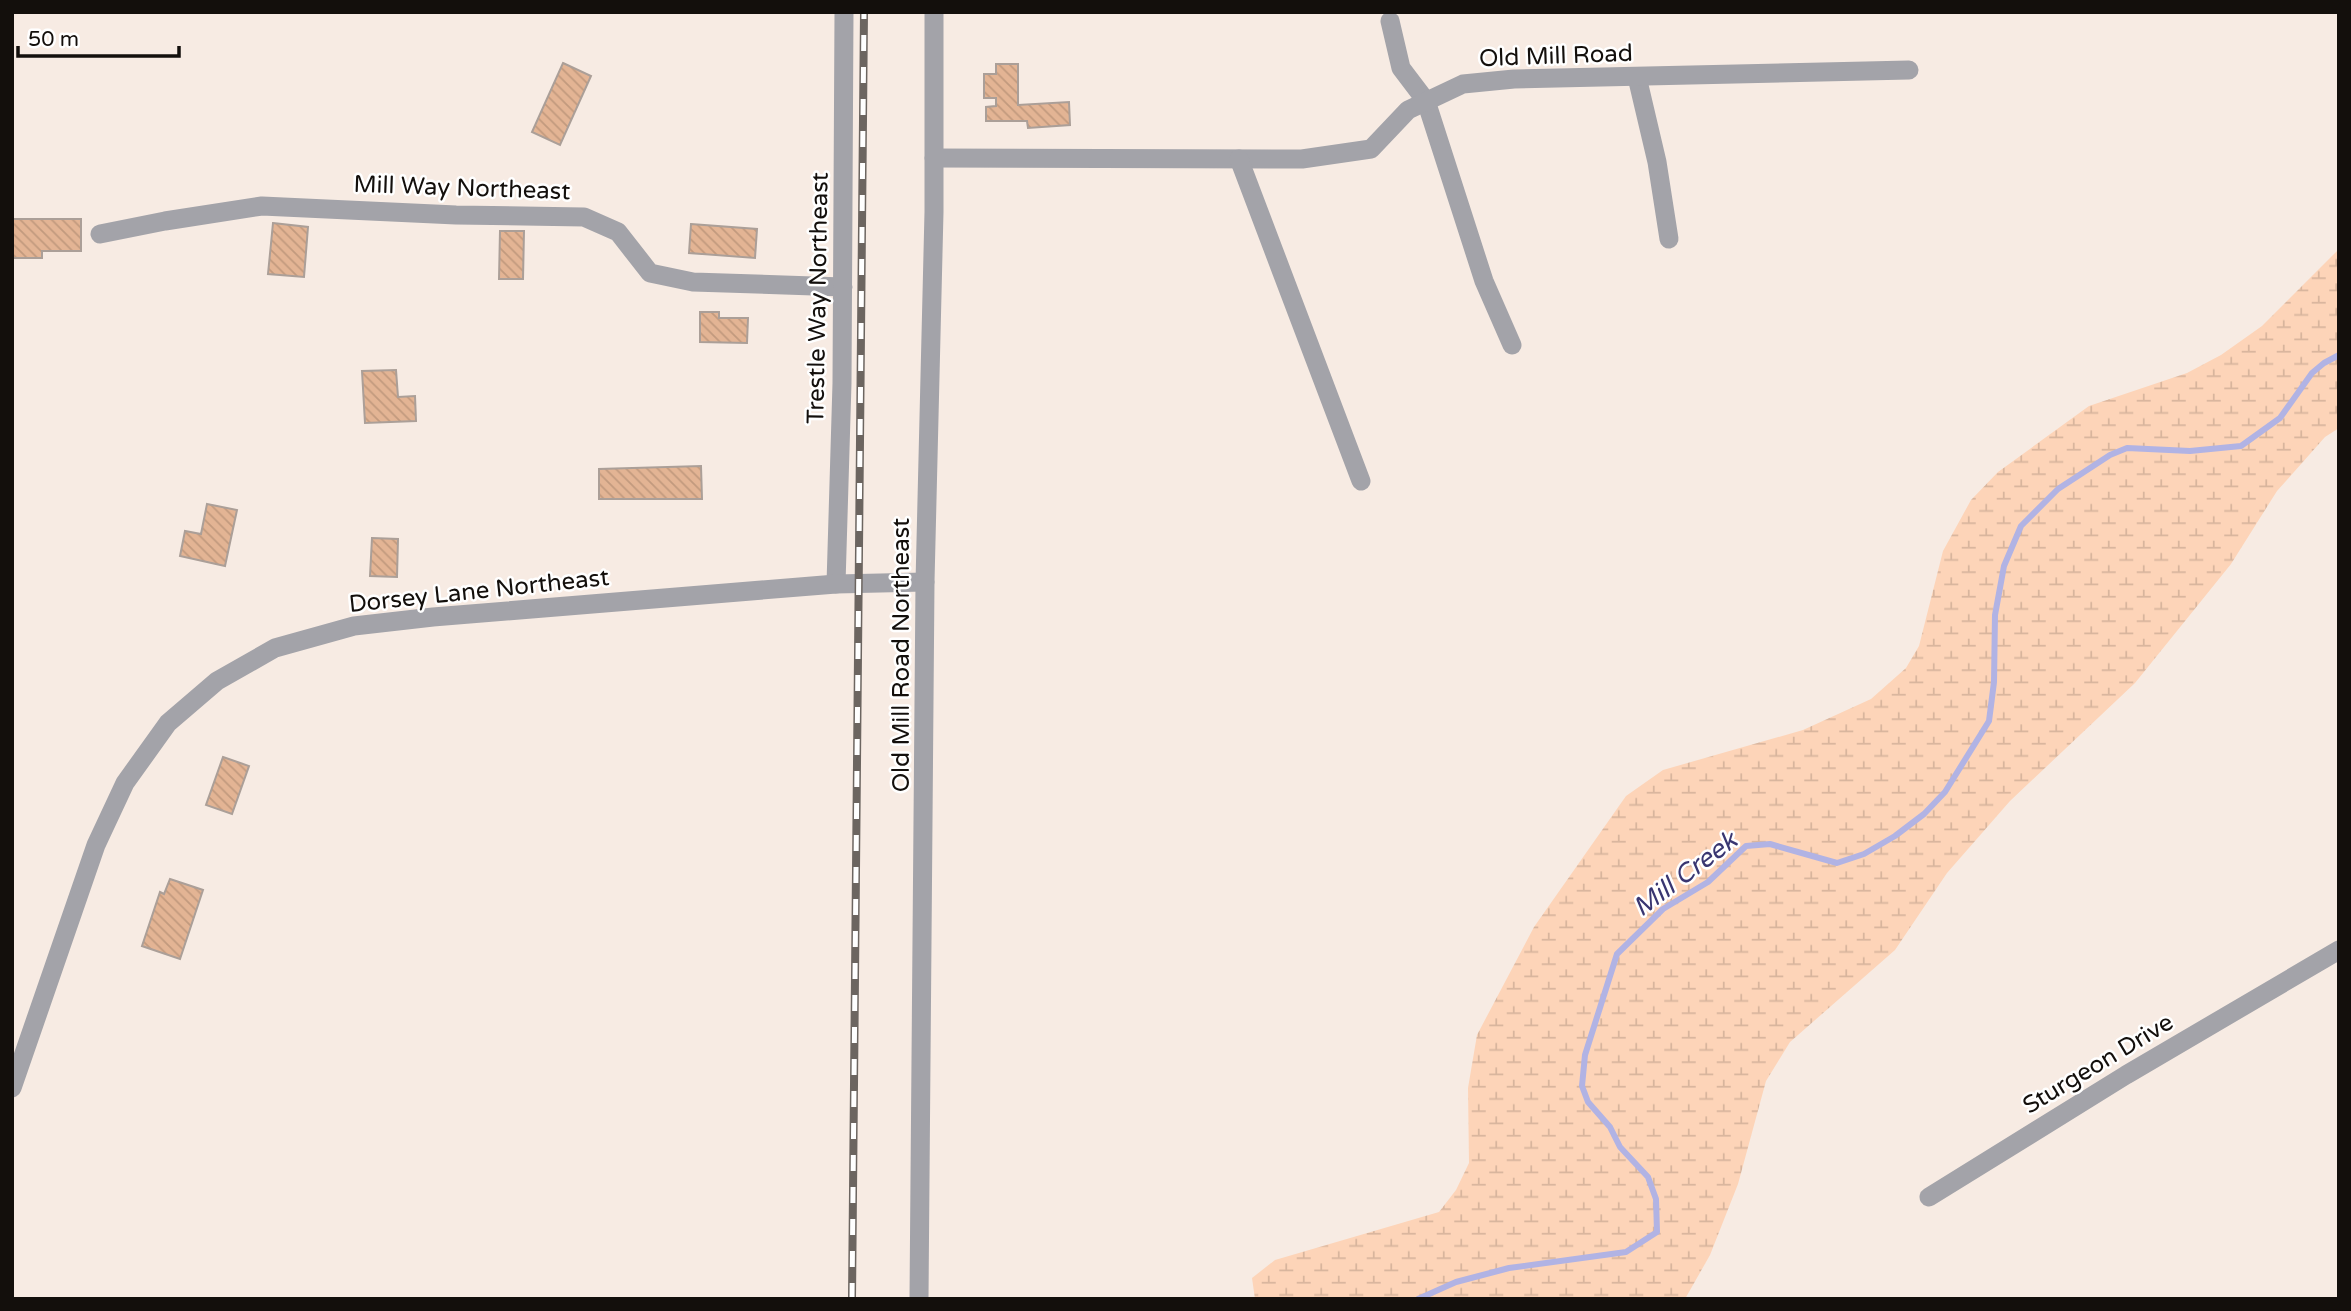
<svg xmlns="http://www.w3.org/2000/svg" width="2351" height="1311" viewBox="0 0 2351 1311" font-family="'Varela Round',sans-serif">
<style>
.wetland{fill:url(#wetland-marsh)}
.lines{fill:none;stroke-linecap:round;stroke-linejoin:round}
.stream{stroke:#b1b3e4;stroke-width:6}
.building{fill:url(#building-back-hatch);stroke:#ab9f98;stroke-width:2}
.minor{stroke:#a3a3a9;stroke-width:19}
.rail-casing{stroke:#6c6560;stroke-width:8}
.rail{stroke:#fff;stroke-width:5;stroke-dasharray:16;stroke-linecap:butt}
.labels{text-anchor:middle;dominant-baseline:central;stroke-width:5;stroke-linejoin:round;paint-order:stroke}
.street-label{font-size:24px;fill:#130f0c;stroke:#fff}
.water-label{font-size:26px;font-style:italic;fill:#393671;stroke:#fff}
</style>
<defs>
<pattern id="wetland-marsh" width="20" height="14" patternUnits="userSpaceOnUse" patternTransform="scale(1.75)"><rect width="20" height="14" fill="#fdd4b8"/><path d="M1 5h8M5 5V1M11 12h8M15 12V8" fill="none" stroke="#d8b59d"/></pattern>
<pattern id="building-back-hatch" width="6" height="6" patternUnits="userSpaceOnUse" patternTransform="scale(1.75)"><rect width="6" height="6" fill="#e3b494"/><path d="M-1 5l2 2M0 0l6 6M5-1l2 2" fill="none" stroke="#c29a7e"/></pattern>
</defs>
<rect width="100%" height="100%" fill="#f7ebe3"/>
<polygon class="wetland" points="2339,249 2339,428 2325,437 2277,491 2231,564 2135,683 2010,801 1947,873 1895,950 1790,1042 1766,1081 1738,1184 1710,1255 1685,1299 1255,1299 1252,1278 1275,1260 1439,1212 1456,1190 1469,1163 1468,1088 1477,1035 1534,927 1626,796 1663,770 1803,730 1871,699 1906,668 1919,646 1943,551 1971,500 1998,472 2089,406 2187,373 2221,355 2262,326"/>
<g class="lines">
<polyline class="stream" points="1418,1299 1456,1282 1509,1268 1626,1252 1657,1232 1656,1199 1648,1177 1620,1147 1610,1127 1588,1102 1582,1086 1585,1055 1617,954 1663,909 1708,882 1746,846 1770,844 1837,863 1864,854 1895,836 1924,814 1945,792 1989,721 1994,682 1995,615 2004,566 2021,526 2058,489 2110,455 2127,448 2190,451 2241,446 2280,418 2312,373 2324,363 2339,355"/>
</g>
<g class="building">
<polygon points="563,63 591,76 560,145 532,132"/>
<polygon points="996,64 1018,64 1018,105 1069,102 1070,125 1028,128 1027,121 986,121 986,107 996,106 996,98 984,98 984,74 996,74"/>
<polygon points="12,219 81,219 81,251 42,251 42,258 12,258"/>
<polygon points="273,223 308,227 304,277 268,274"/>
<polygon points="691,224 757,229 755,258 689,253"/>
<polygon points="500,231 524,231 523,279 499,279"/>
<polygon points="700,312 719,312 719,318 748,318 747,343 700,342"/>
<polygon points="396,370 398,397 415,396 416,421 365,423 362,371"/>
<polygon points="701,466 702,499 599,499 599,469"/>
<polygon points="207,504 237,510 225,566 180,556 185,531 201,534"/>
<polygon points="372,538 398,539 397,577 370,576"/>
<polygon points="223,757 249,766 232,814 206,805"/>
<polygon points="170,879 203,890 180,959 142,946 160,892 164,894"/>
</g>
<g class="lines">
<g class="minor">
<polyline points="1390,21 1401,68 1426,101 1484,281 1512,345"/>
<polyline points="1637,77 1657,162 1669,239"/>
<polyline points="934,158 1302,159 1371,149 1408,110 1463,84 1514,79 1909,70"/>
<polyline points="1239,159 1361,481"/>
<polyline points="100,234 165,221 262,206 456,215 584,217 618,232 650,273 693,282 843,287"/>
<polyline points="836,584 842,383 844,12"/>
<polyline points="12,1088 96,845 125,783 168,723 217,681 275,648 354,626 433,617 836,584 925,582"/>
<polyline points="1929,1197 2126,1075 2339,950"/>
<polyline points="919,1299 925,582 934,212 934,12"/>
</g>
<defs>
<polyline id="rail" points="852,1299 864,12"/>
</defs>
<use href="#rail" class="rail-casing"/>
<use href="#rail" class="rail"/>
</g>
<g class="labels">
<g class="street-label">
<text transform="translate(1556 56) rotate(-2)">Old Mill Road</text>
<text transform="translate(462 188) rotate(2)">Mill Way Northeast</text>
<text transform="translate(818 298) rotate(-89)">Trestle Way Northeast</text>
<text transform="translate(479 591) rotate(-6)">Dorsey Lane Northeast</text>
<text transform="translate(901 655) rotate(-90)">Old Mill Road Northeast</text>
<text transform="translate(2098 1064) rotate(-31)">Sturgeon Drive</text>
</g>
<g class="water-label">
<text transform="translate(1685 874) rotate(-37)">Mill Creek</text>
</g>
</g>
<rect width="2351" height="1311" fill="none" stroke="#130f0c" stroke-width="28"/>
<path d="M18 46v10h161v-10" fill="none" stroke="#130f0c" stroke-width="3.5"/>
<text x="28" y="46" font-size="21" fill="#130f0c" stroke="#ffffff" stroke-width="5" paint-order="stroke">50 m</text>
</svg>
